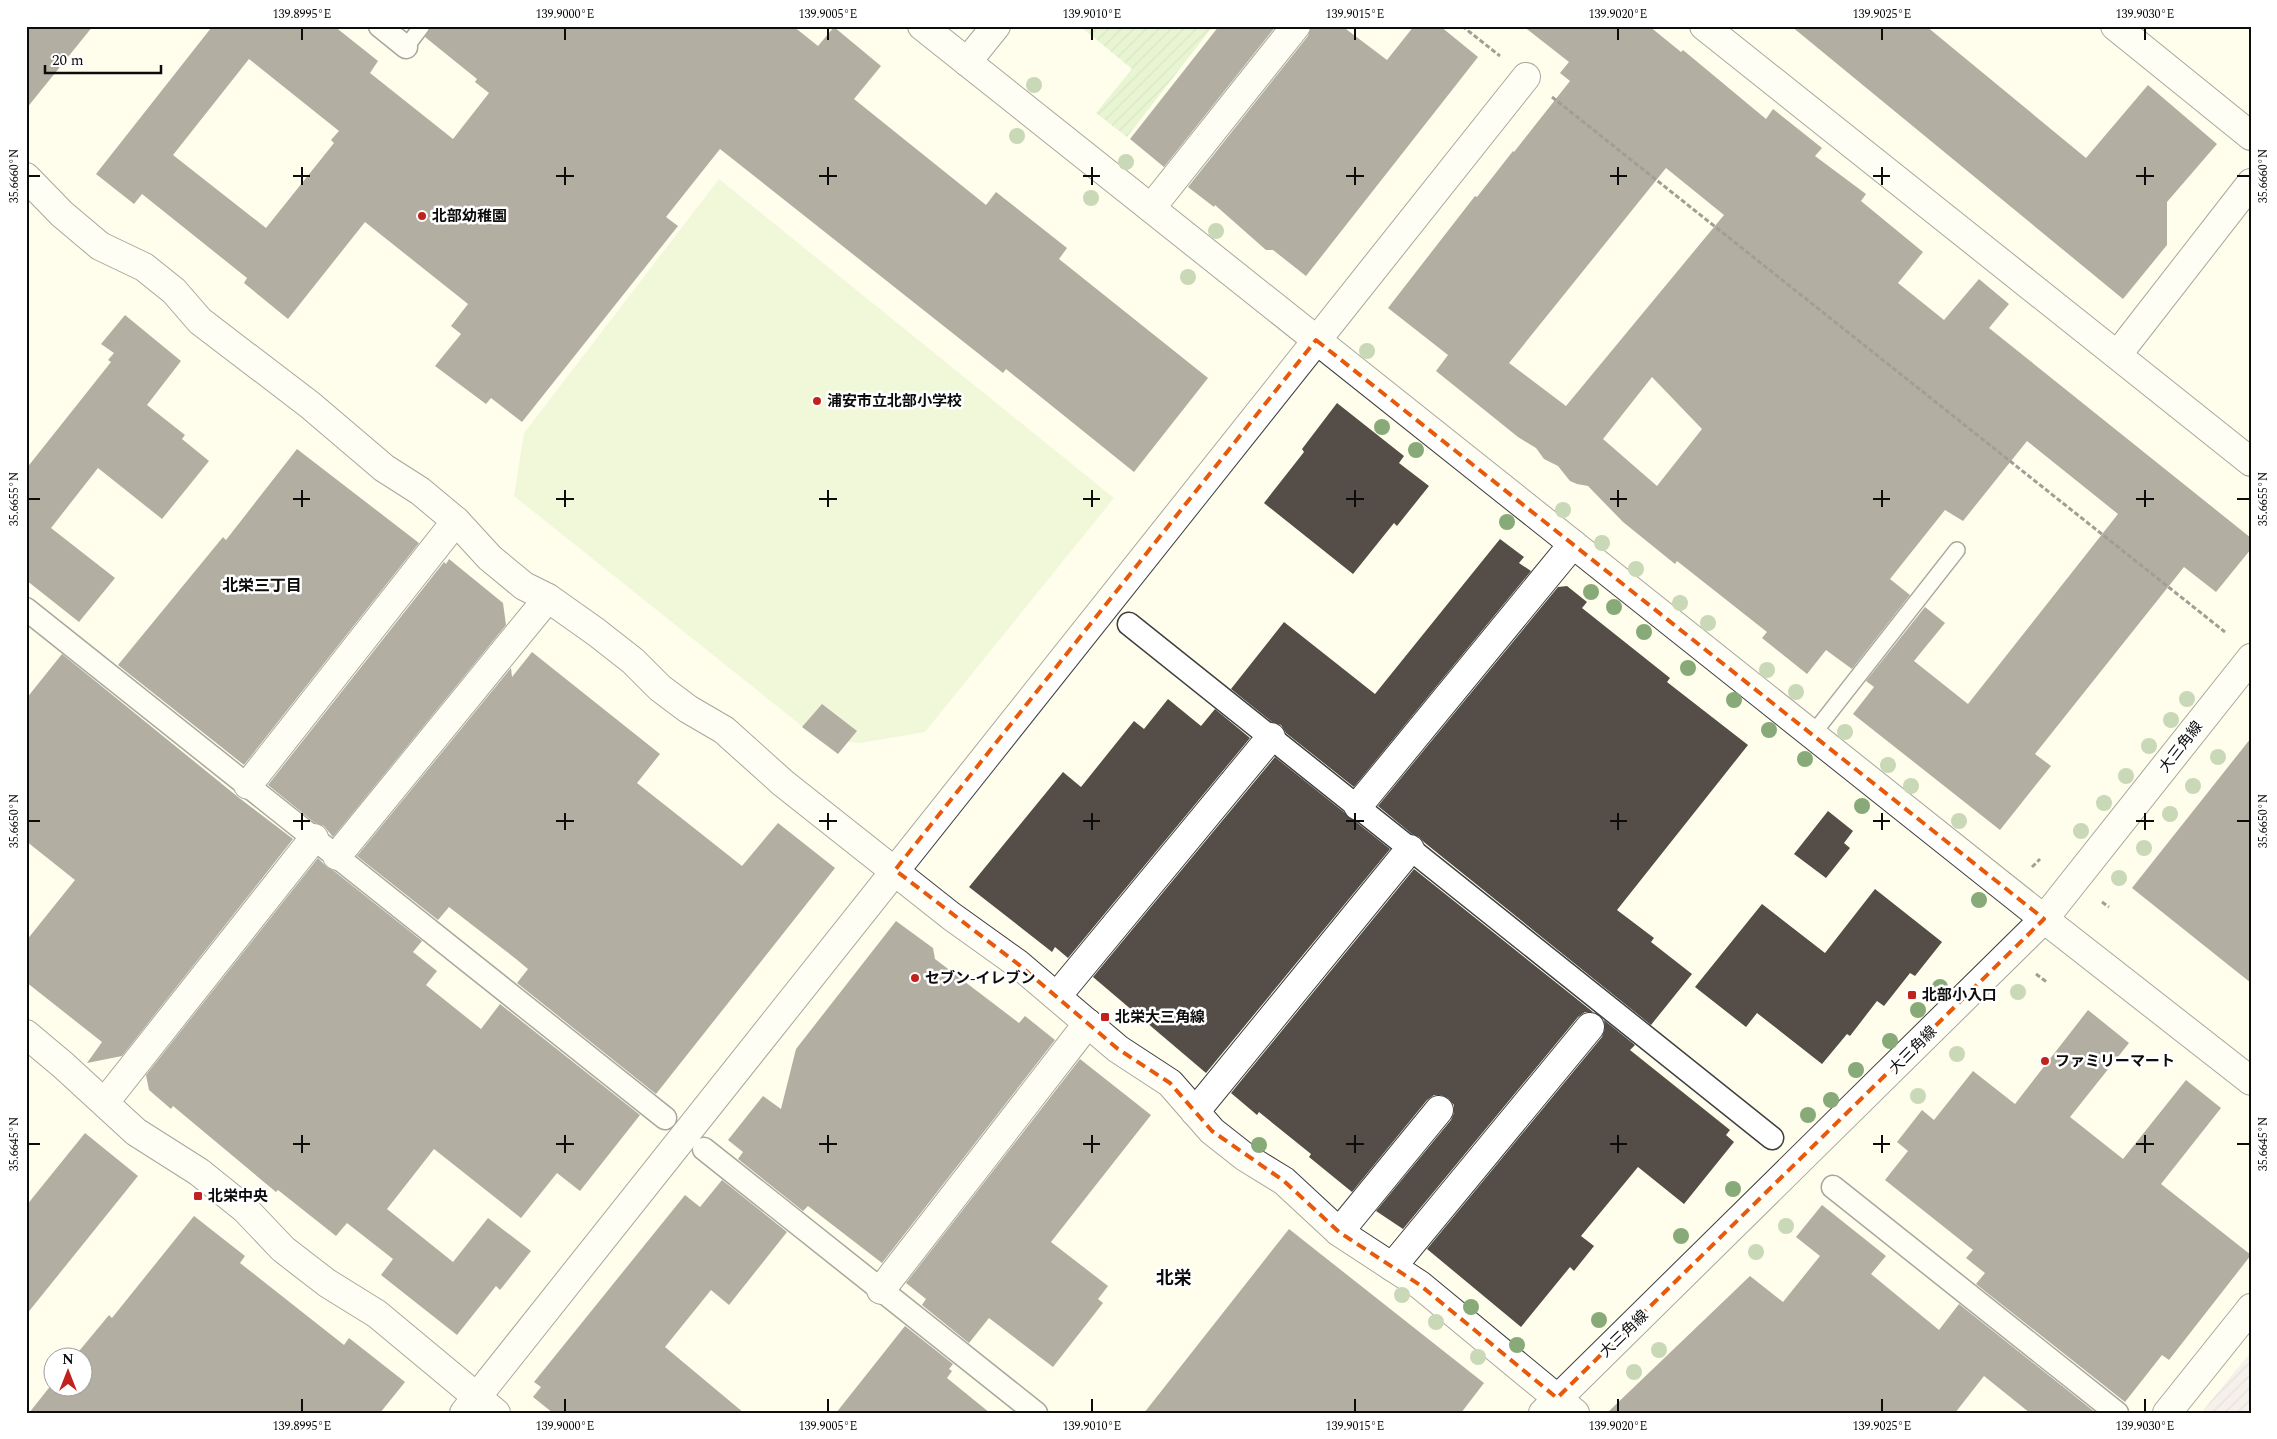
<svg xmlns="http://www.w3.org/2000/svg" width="2277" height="1439" viewBox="0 0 2277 1439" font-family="Spectral,'Noto Sans JP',serif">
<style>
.industrial{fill:url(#industrial-furrows)}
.garden{fill:url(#garden-furrows)}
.pitch{fill:#dff2c5}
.building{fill:#554e48;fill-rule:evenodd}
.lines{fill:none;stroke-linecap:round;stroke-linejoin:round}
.service-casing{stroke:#3f3f3f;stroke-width:18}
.pedestrian-casing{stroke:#3f3f3f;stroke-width:25}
.minor-casing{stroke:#3f3f3f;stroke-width:30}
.tertiary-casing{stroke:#3f3f3f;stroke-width:30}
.path{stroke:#2e2e2e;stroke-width:3;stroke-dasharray:5 2.5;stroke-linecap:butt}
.service{stroke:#fff;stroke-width:15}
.pedestrian{stroke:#fff;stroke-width:22}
.minor{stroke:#fff;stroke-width:28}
.tertiary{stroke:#fff;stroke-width:28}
.tree{fill:#87aa78}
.marked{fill:none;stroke:#e8590c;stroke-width:4;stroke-dasharray:10 6;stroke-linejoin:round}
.ticks{fill:none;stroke:#0c0c0c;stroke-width:2}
.poi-dot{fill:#c2221e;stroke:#fff;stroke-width:2}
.labels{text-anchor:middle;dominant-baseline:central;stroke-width:5;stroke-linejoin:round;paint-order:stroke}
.poi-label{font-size:15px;font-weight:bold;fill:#0c0c0c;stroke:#fff;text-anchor:start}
.street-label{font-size:15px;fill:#0c0c0c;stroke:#fff}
.neighbourhood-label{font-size:16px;font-weight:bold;fill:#0c0c0c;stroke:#fff}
.quarter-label{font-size:18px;font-weight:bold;fill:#0c0c0c;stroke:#fff}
.neatline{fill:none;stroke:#0c0c0c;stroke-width:2}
.ticks-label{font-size:12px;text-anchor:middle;fill:#0c0c0c}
</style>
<defs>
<pattern id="industrial-furrows" width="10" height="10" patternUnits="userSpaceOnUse" patternTransform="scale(1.25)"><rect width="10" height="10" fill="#ebdfec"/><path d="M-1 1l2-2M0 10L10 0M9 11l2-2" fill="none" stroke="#c8bec9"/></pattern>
<pattern id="garden-furrows" width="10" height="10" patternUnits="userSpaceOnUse" patternTransform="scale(1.25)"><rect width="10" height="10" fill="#ccebb3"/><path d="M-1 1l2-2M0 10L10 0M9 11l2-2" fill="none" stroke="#aec899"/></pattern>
</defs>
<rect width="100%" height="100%" fill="#fffdeb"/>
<polygon class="industrial" points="2251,1352 2251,1413 2201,1413"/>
<polygon class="garden" points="1080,26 1213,26 1127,137 1096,113 1132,69"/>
<polygon class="pitch" points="719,179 1114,498 925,732 860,743 818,739 514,496 524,433"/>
<g class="building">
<polygon points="26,26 93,26 26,109"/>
<path d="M 208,26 L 334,26 L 378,61 L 370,73 L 453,139 L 489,93 L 475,82 L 477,79 L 425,37 L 431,26 L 793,26 L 818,46 L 834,27 L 881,66 L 854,99 L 986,205 L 996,192 L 1067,248 L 1059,259 L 1208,378 L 1134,472 L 1006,369 L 1003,373 L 720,149 L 666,217 L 678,226 L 522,422 L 491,398 L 486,404 L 435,366 L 461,334 L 451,326 L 468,304 L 365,222 L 288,319 L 244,283 L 247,278 L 142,194 L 134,204 L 96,174 L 211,28 ZM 249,59 L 339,131 L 331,140 L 334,143 L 266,228 L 173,155 Z"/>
<polygon points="1219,26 1276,26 1164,167 1130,139"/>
<polygon points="1311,26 1342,26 1387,60 1414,26 1440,26 1478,57 1306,276 1273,250 1266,250 1215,205 1214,207 1188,187 1308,36"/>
<path d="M 1523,26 L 1649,26 L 1681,52 L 1683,50 L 1766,119 L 1773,109 L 1822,148 L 1815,156 L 1866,194 L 1861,201 L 1923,252 L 1898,283 L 1944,320 L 1979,279 L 2009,304 L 1989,328 L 2251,538 L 2251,549 L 2216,592 L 2184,567 L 2035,754 L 2051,766 L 2000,830 L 1853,714 L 1874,687 L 1866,681 L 1925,607 L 1945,623 L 1914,661 L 1968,704 L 2118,514 L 2027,441 L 1963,521 L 1945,510 L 1890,579 L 1910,595 L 1852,669 L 1826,650 L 1807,674 L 1762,638 L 1767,632 L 1677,561 L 1675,564 L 1623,522 L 1588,486 L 1577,484 L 1570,481 L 1558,466 L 1544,459 L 1536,448 L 1518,437 L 1436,371 L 1448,355 L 1388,308 L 1475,196 L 1477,197 L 1513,151 L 1514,152 L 1570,81 L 1560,73 L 1569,62 ZM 1666,168 L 1724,215 L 1566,406 L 1509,363 ZM 1652,377 L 1702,429 L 1657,486 L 1603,439 Z"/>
<polygon points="1791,26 1926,26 2086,158 2148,85 2217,144 2167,202 2167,245 2123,299"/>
<polygon points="125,315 181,361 147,405 185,435 182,439 209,461 162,519 98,468 51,528 115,578 79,622 26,580 26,469 111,362 108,360 114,353 101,344"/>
<polygon points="1337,403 1404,456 1399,463 1429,486 1397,526 1394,523 1353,574 1264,503 1304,452 1302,449"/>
<polygon points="297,449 419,543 244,765 118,665 223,537 226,540"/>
<polygon points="1500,539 1524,557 1519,563 1531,571 1354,787 1286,733 1281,725 1272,722 1231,689 1284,622 1375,694"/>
<polygon points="449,559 503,603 506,625 333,837 324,826 315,823 268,785 444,562 446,564"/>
<polygon points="1567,586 1587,602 1582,608 1670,678 1667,682 1748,745 1617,910 1654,938 1651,942 1692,974 1651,1025 1425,843 1419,837 1412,834 1378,806 1558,587"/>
<polygon points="532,652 660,754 637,783 742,866 778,823 835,868 656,1094 517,983 528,969 516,959 449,907 438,920 357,856 511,668 512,677"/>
<polygon points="62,654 238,797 293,839 122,1056 87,1063 102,1042 26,982 26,941 75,880 26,841 26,699"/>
<polygon points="1168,699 1201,726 1215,709 1250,738 1068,958 1055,947 1052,952 969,887 1063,772 1081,787 1134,721 1144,729"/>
<polygon points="822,704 857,731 838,754 802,727"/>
<polygon points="2251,738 2251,983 2132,888"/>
<polygon points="1275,757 1390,849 1206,1073 1093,977"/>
<polygon points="1828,811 1853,831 1844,843 1850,848 1826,878 1794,854"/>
<polygon points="318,858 328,868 334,871 422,941 413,952 437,971 426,985 481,1029 500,1004 640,1115 580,1191 557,1173 521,1218 434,1149 387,1209 453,1262 488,1218 531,1251 500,1290 496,1286 457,1335 381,1275 393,1259 347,1223 336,1236 278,1190 276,1192 173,1106 171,1109 149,1090 146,1075"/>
<polygon points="1414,869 1593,1012 1585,1012 1578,1017 1403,1229 1376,1211 1451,1120 1454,1113 1454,1105 1448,1098 1441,1095 1434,1095 1427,1100 1352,1192 1309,1157 1311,1154 1259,1112 1257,1115 1231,1093"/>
<polygon points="1875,889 1942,942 1915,976 1910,973 1884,1006 1877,1001 1850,1036 1847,1034 1822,1064 1757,1013 1746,1027 1695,987 1762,904 1825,953"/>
<polygon points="896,921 933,948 935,959 1019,1023 1025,1016 1055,1040 882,1263 808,1206 803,1211 738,1159 743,1152 728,1140 763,1096 781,1109 796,1049"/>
<polygon points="2088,1010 2129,1043 2070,1117 2123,1159 2186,1080 2221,1108 2161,1184 2251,1255 2169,1360 2162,1355 2125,1402 1976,1284 1985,1273 1966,1258 1973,1250 1885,1180 1908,1151 1897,1142 1922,1110 1934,1120 1973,1071 2015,1104"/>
<polygon points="1604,1020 1635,1045 1630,1050 1730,1130 1726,1135 1734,1142 1684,1204 1638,1167 1581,1236 1594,1246 1574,1271 1570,1267 1521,1327 1427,1249 1602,1037 1605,1029"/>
<polygon points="1080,1059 1151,1115 1051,1242 1108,1286 1098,1299 1103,1303 1053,1367 989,1318 969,1343 922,1305 926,1299 906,1283"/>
<polygon points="85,1133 138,1176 26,1315 26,1206"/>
<polygon points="722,1180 787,1232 729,1305 711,1290 665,1347 744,1413 553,1413 533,1397 541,1387 534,1382 685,1195 700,1207"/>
<polygon points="1822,1205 1886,1256 1871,1274 1939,1330 1959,1304 2096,1413 2030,1413 1984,1376 1955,1413 1607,1413 1750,1276 1783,1302 1820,1256 1796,1237"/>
<polygon points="194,1216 245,1256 240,1263 344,1345 349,1338 405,1382 380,1413 29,1413 52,1384 52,1386 82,1386 82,1356 75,1356 109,1315 112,1318"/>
<polygon points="1289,1229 1484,1383 1461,1413 1144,1413"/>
<polygon points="905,1326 953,1364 949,1369 952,1371 947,1378 990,1413 836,1413"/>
</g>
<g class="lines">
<defs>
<g id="service">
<polyline points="406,47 422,26"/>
<polyline points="1812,735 1957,550"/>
</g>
<g id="pedestrian">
<polyline points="380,26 406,47"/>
<polyline points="26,609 665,1118"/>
<polyline points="1129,624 1772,1138"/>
<polyline points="704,1149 1036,1413"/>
<polyline points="1833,1187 2117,1413"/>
</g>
<g id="minor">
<polyline points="922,26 2044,919"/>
<polyline points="1704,26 2251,462"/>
<polyline points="2115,26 2251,136"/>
<polyline points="967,62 996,26"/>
<polyline points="26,177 62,214 100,246 144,267 174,291 200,321 310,405 384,468 420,491 456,521 490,558 524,586 548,598 596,632 633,661 660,688 688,709 724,730 783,783 951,916 1018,964 1118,1049 1170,1083 1212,1131 1245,1157 1284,1181 1339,1232 1420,1285 1575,1413"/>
<polyline points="1151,208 1296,26"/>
<polyline points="2118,354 2251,183"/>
<polyline points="248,785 456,521"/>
<polyline points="1358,806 1573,544"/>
<polyline points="337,856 548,598"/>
<polyline points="1057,996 1271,737"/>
<polyline points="26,1034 63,1065 136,1132 199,1172 245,1209 283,1249 327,1283 377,1314 496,1413"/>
<polyline points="105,1102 314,838"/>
<polyline points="1195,1112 1410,849"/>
<polyline points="1339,1232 1439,1110"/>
<polyline points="1392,1267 1590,1027"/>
<polyline points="881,1290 1088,1023"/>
<polyline points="2167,1413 2251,1308"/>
</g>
<g id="tertiary">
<polyline points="2044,919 2251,1081"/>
<polyline points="464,1413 1526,77"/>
<polyline points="1543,1413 2044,919 2251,658"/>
</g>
</defs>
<use href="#service" class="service-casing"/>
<use href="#pedestrian" class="pedestrian-casing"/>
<use href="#minor" class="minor-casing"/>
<use href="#tertiary" class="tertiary-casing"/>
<g class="path">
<polyline points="1462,26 1500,56"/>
<polyline points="1552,97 2225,632"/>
<polyline points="2032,867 2040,859"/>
<polyline points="2102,902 2109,907"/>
<polyline points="2036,974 2048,983"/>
</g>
<use href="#service" class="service"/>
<use href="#pedestrian" class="pedestrian"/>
<use href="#minor" class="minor"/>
<use href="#tertiary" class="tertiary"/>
</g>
<g class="tree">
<circle cx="1034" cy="85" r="8"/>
<circle cx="1017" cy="136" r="8"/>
<circle cx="1126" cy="162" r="8"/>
<circle cx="1091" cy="198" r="8"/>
<circle cx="1216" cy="231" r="8"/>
<circle cx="1188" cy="277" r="8"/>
<circle cx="1367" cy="351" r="8"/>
<circle cx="1382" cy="427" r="8"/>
<circle cx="1416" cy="450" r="8"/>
<circle cx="1563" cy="510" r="8"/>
<circle cx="1507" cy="522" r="8"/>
<circle cx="1602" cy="543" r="8"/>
<circle cx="1636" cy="569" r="8"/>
<circle cx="1591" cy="592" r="8"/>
<circle cx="1680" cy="603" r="8"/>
<circle cx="1614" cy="607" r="8"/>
<circle cx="1708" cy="623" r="8"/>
<circle cx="1644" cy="632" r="8"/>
<circle cx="1688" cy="668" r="8"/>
<circle cx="1767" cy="670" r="8"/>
<circle cx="1796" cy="692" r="8"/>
<circle cx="2187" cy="699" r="8"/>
<circle cx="1734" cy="700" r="8"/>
<circle cx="2171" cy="720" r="8"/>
<circle cx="1769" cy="730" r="8"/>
<circle cx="1845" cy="732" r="8"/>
<circle cx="2149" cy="746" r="8"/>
<circle cx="2218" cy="757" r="8"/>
<circle cx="1805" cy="759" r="8"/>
<circle cx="1888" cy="765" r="8"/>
<circle cx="2126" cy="776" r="8"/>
<circle cx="1911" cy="786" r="8"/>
<circle cx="2193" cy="786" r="8"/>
<circle cx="2104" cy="803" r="8"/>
<circle cx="1862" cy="806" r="8"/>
<circle cx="2170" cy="814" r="8"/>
<circle cx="1959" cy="821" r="8"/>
<circle cx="2081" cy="831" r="8"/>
<circle cx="2144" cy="848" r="8"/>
<circle cx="2119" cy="878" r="8"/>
<circle cx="1979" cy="900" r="8"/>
<circle cx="1940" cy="987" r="8"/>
<circle cx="2018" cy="992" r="8"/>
<circle cx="1918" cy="1010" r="8"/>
<circle cx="1890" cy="1041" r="8"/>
<circle cx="1957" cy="1054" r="8"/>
<circle cx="1856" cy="1070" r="8"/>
<circle cx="1918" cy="1096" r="8"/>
<circle cx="1831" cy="1100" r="8"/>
<circle cx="1808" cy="1115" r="8"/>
<circle cx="1259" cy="1145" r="8"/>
<circle cx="1733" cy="1189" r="8"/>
<circle cx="1786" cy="1226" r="8"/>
<circle cx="1681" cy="1236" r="8"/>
<circle cx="1756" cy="1252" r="8"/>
<circle cx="1402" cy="1295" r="8"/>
<circle cx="1471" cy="1307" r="8"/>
<circle cx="1599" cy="1320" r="8"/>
<circle cx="1436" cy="1322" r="8"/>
<circle cx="1517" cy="1345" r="8"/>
<circle cx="1659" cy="1350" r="8"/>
<circle cx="1478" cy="1357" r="8"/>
<circle cx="1634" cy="1372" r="8"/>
</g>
<path d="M0 0H2277V1439H0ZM 1316,340 L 2044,919 L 1557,1398 L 1420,1285 L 1339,1232 L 1284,1181 L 1212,1131 L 1170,1083 L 1118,1049 L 1018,964 L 895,870 Z" fill="#fffdeb" fill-opacity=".55" fill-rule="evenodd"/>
<path class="marked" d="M 1316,340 L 2044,919 L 1557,1398 L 1420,1285 L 1339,1232 L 1284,1181 L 1212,1131 L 1170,1083 L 1118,1049 L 1018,964 L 895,870 Z"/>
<path class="ticks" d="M 302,28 L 302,40M 565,28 L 565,40M 828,28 L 828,40M 1092,28 L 1092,40M 1355,28 L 1355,40M 1618,28 L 1618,40M 1882,28 L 1882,40M 2145,28 L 2145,40M 302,167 L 302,185M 565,167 L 565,185M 828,167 L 828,185M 1092,167 L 1092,185M 1355,167 L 1355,185M 1618,167 L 1618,185M 1882,167 L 1882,185M 2145,167 L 2145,185M 28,176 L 40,176M 293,176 L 310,176M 556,176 L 574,176M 819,176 L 837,176M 1083,176 L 1100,176M 1346,176 L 1364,176M 1610,176 L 1627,176M 1873,176 L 1890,176M 2136,176 L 2154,176M 2237,176 L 2250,176M 302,490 L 302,507M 565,490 L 565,507M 828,490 L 828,507M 1092,490 L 1092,507M 1355,490 L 1355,507M 1618,490 L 1618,507M 1882,490 L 1882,507M 2145,490 L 2145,507M 28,499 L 40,499M 293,499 L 310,499M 556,499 L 574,499M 819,499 L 837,499M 1083,499 L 1100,499M 1346,499 L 1364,499M 1610,499 L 1627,499M 1873,499 L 1890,499M 2136,499 L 2154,499M 2237,499 L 2250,499M 302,813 L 302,830M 565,813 L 565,830M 828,813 L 828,830M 1092,813 L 1092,830M 1355,813 L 1355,830M 1618,813 L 1618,830M 1882,813 L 1882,830M 2145,813 L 2145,830M 28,821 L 40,821M 293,821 L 310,821M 556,821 L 574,821M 819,821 L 837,821M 1083,821 L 1100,821M 1346,821 L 1364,821M 1610,821 L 1627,821M 1873,821 L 1890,821M 2136,821 L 2154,821M 2237,821 L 2250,821M 302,1135 L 302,1153M 565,1135 L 565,1153M 828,1135 L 828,1153M 1092,1135 L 1092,1153M 1355,1135 L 1355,1153M 1618,1135 L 1618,1153M 1882,1135 L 1882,1153M 2145,1135 L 2145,1153M 28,1144 L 40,1144M 293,1144 L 310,1144M 556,1144 L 574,1144M 819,1144 L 837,1144M 1083,1144 L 1100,1144M 1346,1144 L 1364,1144M 1610,1144 L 1627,1144M 1873,1144 L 1890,1144M 2136,1144 L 2154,1144M 2237,1144 L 2250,1144M 302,1399 L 302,1412M 565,1399 L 565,1412M 828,1399 L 828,1412M 1092,1399 L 1092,1412M 1355,1399 L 1355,1412M 1618,1399 L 1618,1412M 1882,1399 L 1882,1412M 2145,1399 L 2145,1412"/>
<g class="poi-dot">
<circle cx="422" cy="216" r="5"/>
<circle cx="817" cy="401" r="5"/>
<circle cx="915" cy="978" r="5"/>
<rect x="1907" y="990" width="10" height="10" rx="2.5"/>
<rect x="1100" y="1012" width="10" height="10" rx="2.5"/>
<circle cx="2045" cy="1061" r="5"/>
<rect x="193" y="1191" width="10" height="10" rx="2.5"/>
</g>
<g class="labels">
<g class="poi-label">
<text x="432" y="216">北部幼稚園</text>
<text x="827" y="401">浦安市立北部小学校</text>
<text x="925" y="978">セブン-イレブン</text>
<text x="1922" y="995">北部小入口</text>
<text x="1115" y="1017">北栄大三角線</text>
<text x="2055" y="1061">ファミリーマート</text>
<text x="208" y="1196">北栄中央</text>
</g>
<g class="street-label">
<text transform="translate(2181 747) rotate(-52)">大三角線</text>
<text transform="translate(1913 1050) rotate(-45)">大三角線</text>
<text transform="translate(1624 1334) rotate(-44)">大三角線</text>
</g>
<g class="neighbourhood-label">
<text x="262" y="586">北栄三丁目</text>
</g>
<g class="quarter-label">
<text x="1174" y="1278">北栄</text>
</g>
</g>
<rect width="2277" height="1439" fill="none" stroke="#ffffff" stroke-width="55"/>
<g transform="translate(68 1372)"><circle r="24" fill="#ffffff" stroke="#9e9e9e"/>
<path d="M0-4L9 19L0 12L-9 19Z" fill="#c2221e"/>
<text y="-8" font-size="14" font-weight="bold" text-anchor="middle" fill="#0c0c0c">N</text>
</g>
<path d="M45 65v8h116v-8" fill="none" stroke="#0c0c0c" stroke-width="2.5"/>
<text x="52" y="65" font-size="15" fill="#0c0c0c" stroke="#ffffff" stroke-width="4" paint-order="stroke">20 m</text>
<rect x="28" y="28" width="2222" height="1384" class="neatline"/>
<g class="ticks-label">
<text x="302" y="18">139.8995°E</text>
<text x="565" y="18">139.9000°E</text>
<text x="828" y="18">139.9005°E</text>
<text x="1092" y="18">139.9010°E</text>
<text x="1355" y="18">139.9015°E</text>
<text x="1618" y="18">139.9020°E</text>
<text x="1882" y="18">139.9025°E</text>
<text x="2145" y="18">139.9030°E</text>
<text transform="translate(14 176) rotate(-90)" y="4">35.6660°N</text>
<text transform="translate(2263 176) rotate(-90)" y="4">35.6660°N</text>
<text transform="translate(14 499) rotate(-90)" y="4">35.6655°N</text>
<text transform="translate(2263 499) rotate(-90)" y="4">35.6655°N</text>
<text transform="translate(14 821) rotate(-90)" y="4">35.6650°N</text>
<text transform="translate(2263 821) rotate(-90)" y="4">35.6650°N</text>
<text transform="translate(14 1144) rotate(-90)" y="4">35.6645°N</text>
<text transform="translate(2263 1144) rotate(-90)" y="4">35.6645°N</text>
<text x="302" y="1430">139.8995°E</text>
<text x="565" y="1430">139.9000°E</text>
<text x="828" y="1430">139.9005°E</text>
<text x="1092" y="1430">139.9010°E</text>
<text x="1355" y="1430">139.9015°E</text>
<text x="1618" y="1430">139.9020°E</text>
<text x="1882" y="1430">139.9025°E</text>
<text x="2145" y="1430">139.9030°E</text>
</g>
</svg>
